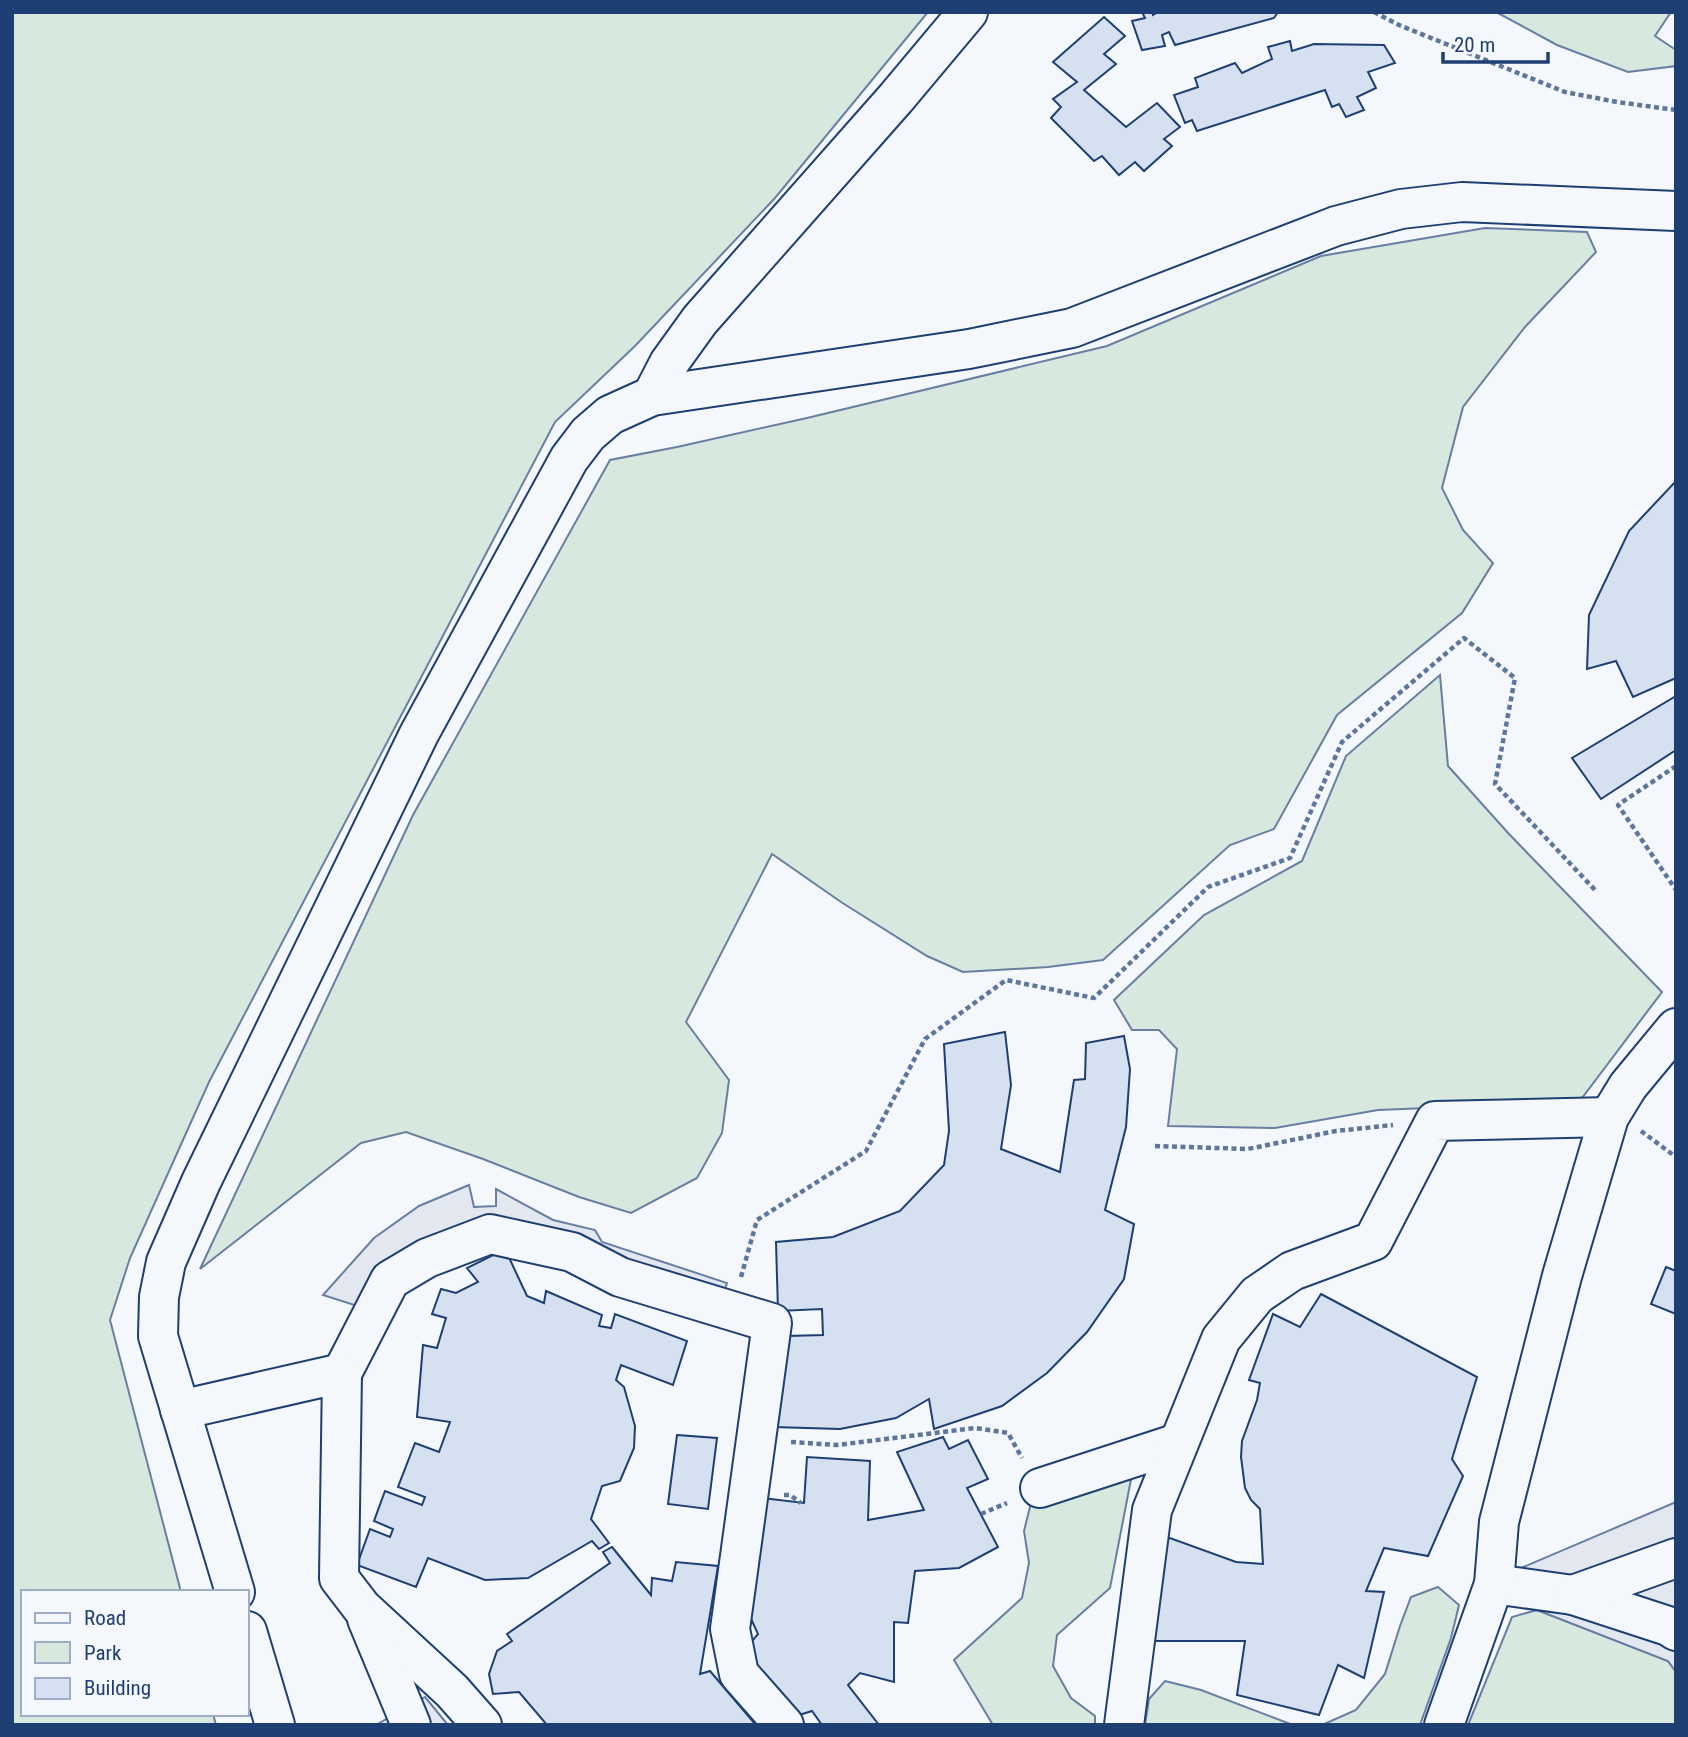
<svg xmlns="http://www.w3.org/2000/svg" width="1688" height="1737" viewBox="0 0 1688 1737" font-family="'Roboto Condensed',sans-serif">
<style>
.green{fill:#d7e8df;stroke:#687fa3;stroke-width:2}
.parking{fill:#e3e8f0;stroke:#687fa3;stroke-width:2}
.building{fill:#d5e0f0;stroke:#1d3f73;stroke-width:2}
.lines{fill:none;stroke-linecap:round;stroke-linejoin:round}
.minor-casing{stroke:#1d3f73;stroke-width:42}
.path{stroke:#5e769c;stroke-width:4.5;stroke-dasharray:5 3.5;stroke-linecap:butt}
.minor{stroke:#f4f7fb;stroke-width:38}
</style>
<rect width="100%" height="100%" fill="#f4f7fb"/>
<g class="green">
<polygon points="12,12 928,12 775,198 635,346 555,422 209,1082 130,1258 110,1320 181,1592 23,1592 23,1714 213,1714 216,1725 12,1725"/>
<polygon points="1496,12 1671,12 1655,36 1676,50 1676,66 1628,72 1557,45"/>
<polygon points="1485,228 1587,232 1596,252 1525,327 1463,407 1442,488 1463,530 1493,563 1462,613 1337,715 1274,829 1230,845 1103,960 1048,967 963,972 927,956 841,902 772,854 686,1022 729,1080 722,1133 697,1178 631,1213 579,1197 483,1159 406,1132 361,1143 200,1269 413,815 610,460 677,447 807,418 1107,346 1321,256"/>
<polygon points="1440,675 1448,766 1509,834 1662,992 1579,1102 1378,1110 1275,1128 1168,1126 1177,1049 1159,1030 1132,1030 1114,1000 1204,915 1302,861 1346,756"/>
<polygon points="1133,1469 1110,1588 1057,1635 1053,1666 1071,1698 1095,1716 1095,1725 993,1725 954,1660 1022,1598 1029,1563 1024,1531 1031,1503"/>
<polygon points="1438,1587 1459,1605 1451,1638 1420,1725 1322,1725 1356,1710 1385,1674 1400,1626 1411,1597"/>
<polygon points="1537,1610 1668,1661 1676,1672 1676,1725 1468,1725 1512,1617"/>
<polygon points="1165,1681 1201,1690 1293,1725 1145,1725 1149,1699"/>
</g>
<g class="parking">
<polygon points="469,1185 474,1207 496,1206 496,1189 553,1220 595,1230 602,1242 727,1283 716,1312 490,1231 370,1310 323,1295 374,1238 419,1206"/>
<polygon points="1676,1502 1676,1672 1668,1661 1537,1610 1507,1574"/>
<polygon points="425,1697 448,1725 376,1725"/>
</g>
<g class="building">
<polygon points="1142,12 1152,12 1153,15 1158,12 1278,12 1274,18 1175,45 1169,32 1162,35 1165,46 1142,50 1132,21 1145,18"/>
<polygon points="1104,17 1125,36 1104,54 1116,64 1084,90 1126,127 1157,103 1180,127 1164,139 1172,146 1144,171 1135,162 1119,175 1102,156 1094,161 1051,118 1061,107 1053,99 1077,82 1053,62"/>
<polygon points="1290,41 1292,51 1314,44 1384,45 1395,63 1368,72 1376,88 1357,97 1364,110 1346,117 1339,104 1332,107 1325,90 1197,131 1192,120 1185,123 1174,95 1198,87 1195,78 1235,63 1242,73 1272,59 1268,47"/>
<polygon points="1676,481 1676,678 1633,697 1616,661 1587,669 1589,615 1629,531"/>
<polygon points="1676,696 1676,750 1601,799 1572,758"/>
<polygon points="1005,1032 1011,1085 1001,1149 1060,1172 1074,1080 1085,1079 1086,1043 1124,1036 1130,1069 1126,1127 1105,1210 1134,1224 1124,1279 1087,1332 1047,1373 1002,1406 934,1429 929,1399 896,1418 840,1429 774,1427 787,1336 823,1335 822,1309 778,1311 776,1242 833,1237 900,1211 944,1165 949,1131 944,1044"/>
<polygon points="505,1249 527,1296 544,1303 546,1291 602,1315 599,1326 611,1328 615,1314 687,1341 673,1385 621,1365 616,1380 624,1387 635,1426 634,1448 620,1481 602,1486 591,1519 609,1543 599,1549 592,1541 528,1578 485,1580 428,1558 416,1587 357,1565 370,1529 390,1537 393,1529 374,1521 385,1491 422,1505 425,1497 398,1487 415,1443 439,1452 450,1422 417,1417 423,1345 437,1348 446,1318 432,1314 441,1289 456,1293 478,1282 467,1268"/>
<polygon points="1666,1267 1676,1271 1676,1314 1651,1304"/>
<polygon points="1321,1294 1477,1377 1452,1459 1463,1476 1428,1556 1384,1548 1366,1591 1384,1592 1364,1678 1338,1665 1319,1715 1237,1695 1245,1641 1148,1641 1159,1542 1170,1538 1236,1562 1263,1564 1260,1509 1251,1500 1245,1488 1241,1457 1242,1441 1257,1400 1260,1383 1249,1380 1273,1314 1300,1327"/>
<polygon points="677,1435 717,1438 708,1509 668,1504"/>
<polygon points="943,1437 949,1449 968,1440 988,1479 967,1488 998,1547 959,1568 915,1571 908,1623 894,1622 894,1682 860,1673 848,1685 879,1725 822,1725 812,1711 796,1716 753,1661 752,1641 758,1634 747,1610 762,1498 804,1503 807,1457 870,1461 868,1520 924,1510 897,1452"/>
<polygon points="612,1547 651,1595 652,1578 672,1581 676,1562 718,1566 700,1674 710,1671 756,1725 547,1725 519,1692 493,1694 489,1674 497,1651 512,1641 507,1634 610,1563 603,1552"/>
</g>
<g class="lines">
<defs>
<g id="minor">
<polyline points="652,396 669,363 700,320 896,98 968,12"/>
<polyline points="342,1373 390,1280 427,1258 490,1234 572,1252 620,1277 772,1323 730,1629 739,1674 784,1725"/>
<polyline points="180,1410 342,1373 339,1578 362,1608 452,1691 482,1725"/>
<polyline points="1040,1488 1178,1443"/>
<polyline points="1494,1584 1573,1595 1668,1626 1676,1631"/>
<polyline points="235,1592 158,1336 159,1297 166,1262 201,1182 419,734 569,459 588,434 610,415 652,396 969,349 1072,328 1336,226 1401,209 1462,202 1676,211"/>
<polyline points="1573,1595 1676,1558"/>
<polyline points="367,1619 411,1725"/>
<polyline points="247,1631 275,1725"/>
<polyline points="1124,1725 1152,1510 1221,1339 1257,1295 1292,1271 1373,1241 1435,1121 1609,1117"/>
<polyline points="1444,1725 1494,1584 1499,1522 1562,1276 1609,1117 1628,1086 1676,1028"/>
</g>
</defs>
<use href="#minor" class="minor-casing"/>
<g class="path">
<polyline points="1374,12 1399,25 1565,92 1617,102 1676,110"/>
<polyline points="1676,766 1618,805 1676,890"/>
<polyline points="1641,1131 1676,1157"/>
<polyline points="1155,1146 1248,1149 1336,1131 1393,1125"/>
<polyline points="741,1277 757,1220 866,1151 925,1039 1006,980 1094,998 1208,887 1290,858 1342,742 1464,638 1515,678 1495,784 1596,891"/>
<polyline points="791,1442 837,1445 975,1428 1008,1433 1022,1458"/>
<polyline points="784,1495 790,1495 801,1503"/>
<polyline points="981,1514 1007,1503"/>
</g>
<use href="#minor" class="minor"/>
</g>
<rect width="1688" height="1737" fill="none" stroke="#1d3f73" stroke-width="28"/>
<rect x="21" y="1590" width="228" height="126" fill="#f4f7fb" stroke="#9eadc5" stroke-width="2"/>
<rect x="35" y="1613" width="35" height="10" fill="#f4f7fb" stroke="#9eadc5" stroke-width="2"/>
<text x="84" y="1625" font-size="21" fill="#1d3f73">Road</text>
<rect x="35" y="1642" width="35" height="21" fill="#d7e8df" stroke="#9eadc5" stroke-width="2"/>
<text x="84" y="1660" font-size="21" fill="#1d3f73">Park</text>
<rect x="35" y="1678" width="35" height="21" fill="#d5e0f0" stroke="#9eadc5" stroke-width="2"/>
<text x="84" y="1695" font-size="21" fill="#1d3f73">Building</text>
<path d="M1443 52v10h105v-10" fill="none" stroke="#1d3f73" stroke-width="3.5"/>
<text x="1454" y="52" font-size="21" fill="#1d3f73" stroke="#f4f7fb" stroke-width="5" paint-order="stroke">20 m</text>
</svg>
